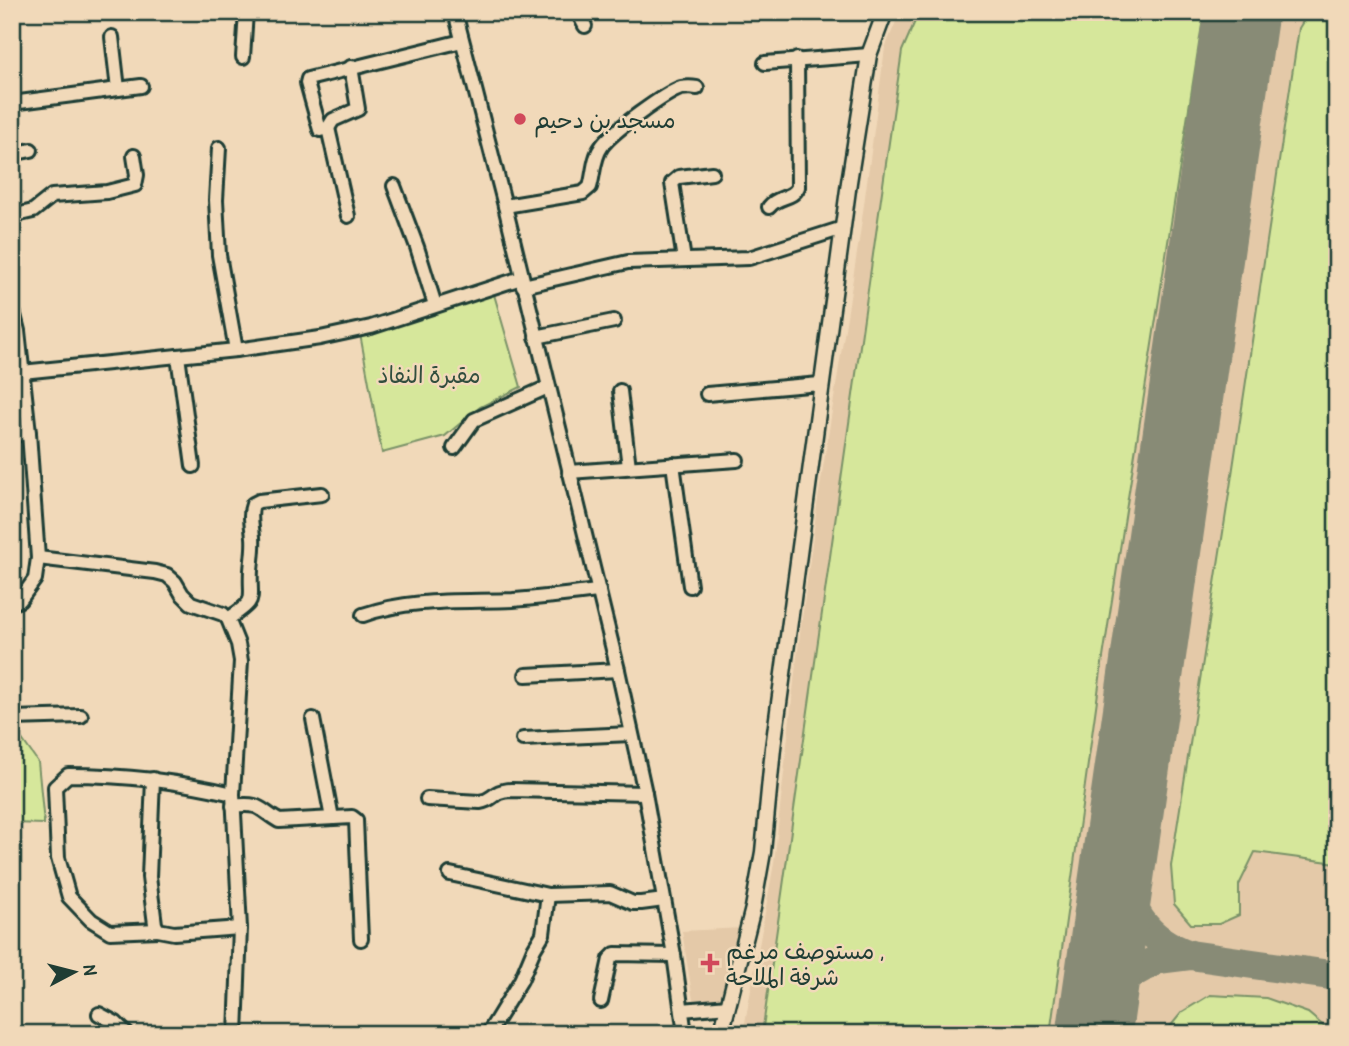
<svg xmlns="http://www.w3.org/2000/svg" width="1349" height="1046" viewBox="0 0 1349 1046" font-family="'Patrick Hand','Playpen Sans Arabic',sans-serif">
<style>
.built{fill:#e4c9a8}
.green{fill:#d6e79b;stroke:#7a9268;stroke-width:2}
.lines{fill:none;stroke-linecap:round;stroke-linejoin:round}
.taxiway{stroke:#888b76;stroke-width:30}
.runway{stroke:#888b76;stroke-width:75}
.minor-casing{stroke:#1f3d34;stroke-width:18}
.major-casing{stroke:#1f3d34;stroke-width:19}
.minor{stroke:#f1d9b9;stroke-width:12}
.major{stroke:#f1d9b9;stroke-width:14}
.poi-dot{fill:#d1495b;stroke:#f1d9b9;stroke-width:2.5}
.labels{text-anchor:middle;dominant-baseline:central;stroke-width:5;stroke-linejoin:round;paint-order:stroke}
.poi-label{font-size:23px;fill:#1f3d34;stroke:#f1d9b9;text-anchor:start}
.park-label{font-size:23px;fill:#314e3e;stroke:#f1d9b9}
</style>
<rect width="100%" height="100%" fill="#f1d9b9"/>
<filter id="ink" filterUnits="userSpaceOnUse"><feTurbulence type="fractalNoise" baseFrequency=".0143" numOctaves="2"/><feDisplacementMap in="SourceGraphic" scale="14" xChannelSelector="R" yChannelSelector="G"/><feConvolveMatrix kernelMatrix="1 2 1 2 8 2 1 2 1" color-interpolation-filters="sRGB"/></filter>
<g filter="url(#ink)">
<g class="built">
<polygon points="900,12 1337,12 1337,1034 743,1034 774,863 796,664 817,506 860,234 885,48"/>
<polygon points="743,928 720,999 693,1000 682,931"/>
</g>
<g class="green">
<polygon points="919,12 1204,12 1102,664 1050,1034 762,1034 902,51"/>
<polygon points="1309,12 1337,12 1337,863 1255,852 1239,885 1239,915 1219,924 1191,924 1174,904 1171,866 1231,481 1299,28"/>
<polygon points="493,291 521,387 480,407 445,436 382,453 360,334"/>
<polygon points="12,725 38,762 44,824 12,823"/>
<polygon points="1210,995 1266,998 1308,1013 1333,1034 1164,1034 1182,1012"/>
</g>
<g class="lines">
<g class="taxiway">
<polyline points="1241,14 1242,12"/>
<path d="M 1119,862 C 1128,908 1143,939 1190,955"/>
<polyline points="1095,1026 1121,983 1131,974 1158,959 1190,955 1337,976"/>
</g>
<polyline class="runway" points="1094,1034 1241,12"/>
<defs>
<g id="minor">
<polyline points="455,12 505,206 618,670 645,793 674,955 685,1034"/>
<polyline points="578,12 585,26"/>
<polyline points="112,37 118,89"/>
<polyline points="243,57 246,12"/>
<polyline points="765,63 869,55"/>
<polyline points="12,103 141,86"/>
<polyline points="328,128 333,120 358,109 351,67"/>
<polyline points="219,148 216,200 219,255 236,350"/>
<polyline points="12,154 31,150"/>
<polyline points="394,186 417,247 435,305"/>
<path d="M 505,206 L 583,193 L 590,187 C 594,174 593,158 602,146 C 612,132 665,93 681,88 C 686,87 692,87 697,88"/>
<path d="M 769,207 C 778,195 792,200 798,187 L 797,59"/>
<polyline points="12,216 33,211 52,196 107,192 135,185 137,175 134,156"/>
<polyline points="348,216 328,128 320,130 307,83 308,79 462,41"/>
<polyline points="684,260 672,183 679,177 712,173"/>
<polyline points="523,286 628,262 749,258 843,228"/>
<polyline points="12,307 18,331 29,433 38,558 35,579 20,600 12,603"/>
<polyline points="536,337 614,321"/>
<polyline points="178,356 193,466"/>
<polyline points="22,372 236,350 320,338 371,327 521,278"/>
<polyline points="620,391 629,467"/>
<polyline points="707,394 820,384"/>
<polyline points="12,435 29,433"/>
<polyline points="454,448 474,420 548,387"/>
<polyline points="673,464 690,586"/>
<polyline points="569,472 737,460"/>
<polyline points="38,558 155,572 167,575 175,582 182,594 191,603 223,614 228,619 238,644 241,661 233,794 240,928 236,1034"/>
<path d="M 363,615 C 411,598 463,602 513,600 C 542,598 570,594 599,591"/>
<path d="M 228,619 C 259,598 249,602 251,570 C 252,558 254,548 253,537 C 252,525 249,514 253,504 L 259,501 L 322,494"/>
<polyline points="526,675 618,670"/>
<polyline points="12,718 81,716"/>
<polyline points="313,719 332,818"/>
<polyline points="523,739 631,734"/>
<polyline points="153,779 149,877 155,924 158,930 174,933 240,928"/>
<path d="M 427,799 L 480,802 C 495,800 491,791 511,790 L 645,793"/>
<path d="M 233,806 C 262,802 259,810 279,821 L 352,817 L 356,820 L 361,939"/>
<polyline points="450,874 548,895 610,893 633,903 641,903 664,900"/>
<path d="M 158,930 L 110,932 L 91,920 L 69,897 L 58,858 L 55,787 L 68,775 C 124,775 178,781 233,794"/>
<polyline points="601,1001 610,959 615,954 674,955"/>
<polyline points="682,1010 728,1006"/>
<polyline points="99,1014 116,1023 127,1034"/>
<polyline points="488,1034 521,980 534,949 543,934 548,895"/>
</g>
<polyline id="major" points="721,1034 753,908 763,852 773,748 849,182 869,55 885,12"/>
</defs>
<use href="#minor" class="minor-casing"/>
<use href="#major" class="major-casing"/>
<use href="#minor" class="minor"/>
<use href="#major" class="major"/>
</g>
</g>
<g class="poi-dot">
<circle cx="520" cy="119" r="7"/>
<path d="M706.5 952.5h7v7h7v7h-7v7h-7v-7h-7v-7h7z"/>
</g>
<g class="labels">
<g class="poi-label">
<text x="534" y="119">مسجد بن دحيم</text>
<text x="726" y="950">مستوصف مرغم ,<tspan x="726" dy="26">شرفة الملاحة</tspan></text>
</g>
<g class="park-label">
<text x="429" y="374">مقبرة النفاذ</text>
</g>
</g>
<rect width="1349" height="1046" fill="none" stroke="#f1d9b9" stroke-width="42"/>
<rect x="21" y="21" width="1307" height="1004" fill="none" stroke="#1f3d34" stroke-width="2.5" filter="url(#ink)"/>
<g transform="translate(74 972) rotate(83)" stroke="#f1d9b9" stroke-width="5" paint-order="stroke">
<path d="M0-5L12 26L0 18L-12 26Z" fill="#1f3d34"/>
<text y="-10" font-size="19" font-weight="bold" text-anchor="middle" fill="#1f3d34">N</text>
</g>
</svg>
